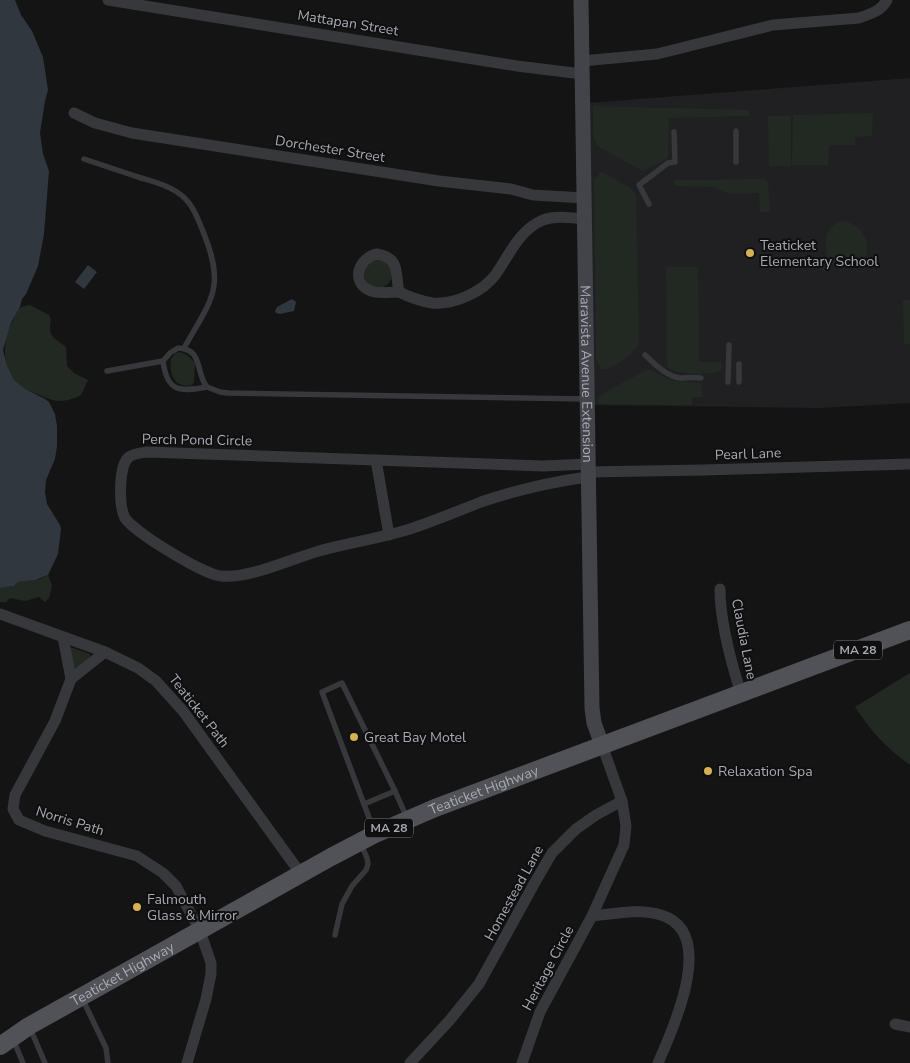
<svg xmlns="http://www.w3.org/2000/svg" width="910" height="1063" viewBox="0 0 910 1063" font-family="'Nunito Sans',sans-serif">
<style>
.built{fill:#202022}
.green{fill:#222923}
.water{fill:#30373e}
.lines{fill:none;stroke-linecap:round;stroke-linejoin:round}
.lane{stroke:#37383b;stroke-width:5.5}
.street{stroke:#37383b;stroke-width:11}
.secondary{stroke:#434449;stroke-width:15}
.primary{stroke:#515258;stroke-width:18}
.poi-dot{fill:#dab147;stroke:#0f0f10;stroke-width:2}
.labels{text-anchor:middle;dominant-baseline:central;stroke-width:4;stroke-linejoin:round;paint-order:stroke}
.shield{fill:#0f0f10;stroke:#797c82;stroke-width:1}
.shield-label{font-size:12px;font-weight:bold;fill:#a7aab3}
.street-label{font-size:14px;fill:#a7aab3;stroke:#0f0f10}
.poi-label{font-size:14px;fill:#a7aab3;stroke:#0f0f10;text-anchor:start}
</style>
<rect width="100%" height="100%" fill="#141415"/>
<polygon class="built" points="910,78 910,403 819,408 592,405 588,103"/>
<g class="green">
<polygon points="593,106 749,110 749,116 669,118 668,156 665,160 643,171 597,146 593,135"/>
<polygon points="873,113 872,136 855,137 855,145 829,145 828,165 792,165 793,115"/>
<polygon points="768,116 791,116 791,166 769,166"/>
<path d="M 599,172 L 604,173 L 629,187 L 636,195 L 639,342 C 635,354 611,371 600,369 L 600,366 L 596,360 L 594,182 L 595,178 L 599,176 Z"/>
<polygon points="765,179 768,182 770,212 760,212 759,193 730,194 712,187 674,186 674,180"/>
<path d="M 840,221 C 862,221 877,248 860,264 L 833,264 L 825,273 L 820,267 L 827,259 C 826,240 822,231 840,221 Z"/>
<circle cx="378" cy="274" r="14"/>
<path d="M 666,267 L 698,267 L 699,362 L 721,362 L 723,366 L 720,371 C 705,375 681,376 667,367 Z"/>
<polygon points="903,300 910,300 910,344 904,344"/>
<path d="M 30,305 L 49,315 C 52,321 50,322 50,328 C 49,337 59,341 66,347 L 67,366 L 74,373 L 88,380 L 81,395 C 62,404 55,402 37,394 C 30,391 22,389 17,384 C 0,367 3,337 14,319 C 16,315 16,312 19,309 C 22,306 26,306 30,305 Z"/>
<path d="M 180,352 L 187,355 L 195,363 L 194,382 L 192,385 C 174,389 169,374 171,359 L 176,353 Z"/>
<polygon points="648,369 674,381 700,383 702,386 702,397 692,397 692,405 597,404 598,399 602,394"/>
<polygon points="48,575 52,586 49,598 45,602 39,597 25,601 10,598 6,602 0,602 0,588 14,586 18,582 40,579"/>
<polygon points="70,647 90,654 89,660 74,672"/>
<path d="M 910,673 L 910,765 C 887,749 870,730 855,707 Z"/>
</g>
<g class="water">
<polygon points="0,0 15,0 21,15 32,31 43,57 48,90 45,101 40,133 43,154 49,171 44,234 38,266 26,294 22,299 20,307 11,323 3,350 7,366 14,380 25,389 45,399 49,402 55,414 57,426 57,446 55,459 46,480 45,492 47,504 60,525 61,529 58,554 48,575 35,580 18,582 14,586 0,588"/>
<polygon points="88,265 97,272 84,289 75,282"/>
<polygon points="292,299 296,302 294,311 280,314 276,313 275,311 277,307"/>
</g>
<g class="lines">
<g class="lane">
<polyline points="736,131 736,162"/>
<path d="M 84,159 C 102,165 120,171 138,177 C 151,181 165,184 177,192 C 191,201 196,214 202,229 C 226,287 213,297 184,348"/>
<polyline points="649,204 639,185 668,163 675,162 674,132"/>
<path d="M 178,348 C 204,349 195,373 207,387 C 179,392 167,392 163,361 L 170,353 Z"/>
<path d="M 645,355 C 655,364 666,376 680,378 C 687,378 694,377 701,378"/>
<polyline points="739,364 739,382"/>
<polyline points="107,371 163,361"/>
<polyline points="728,382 729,345"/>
<polyline points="207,387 220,392 228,393 587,399"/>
<polyline points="364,804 395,791"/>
<polyline points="374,831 322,692 342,683 395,791 407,818"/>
<polyline points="335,935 342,904 352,886 366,870 368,864 367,858 361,844"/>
<polyline points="82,998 106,1048 108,1063"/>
<polyline points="30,1028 45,1063"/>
<polyline points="13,1039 23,1063"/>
</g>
<g class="street">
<polyline points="108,0 517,66 582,74"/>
<path d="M 582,61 L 657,54 L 773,25 L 859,18 C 871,14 881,11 887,0"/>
<polyline points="74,113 95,123 132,133 439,181 511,189 533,195 584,198"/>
<path d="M 377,254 C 401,258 395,274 399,292 C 391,292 378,294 371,291 C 350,283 358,258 377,254 Z"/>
<path d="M 399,292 C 409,297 421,301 432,303 C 454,305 483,292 496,274 C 510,254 519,230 543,220 C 556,215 572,218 585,219"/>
<polyline points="376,460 389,535"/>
<polyline points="588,472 703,470 910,464"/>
<path d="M 587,477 C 552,482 516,490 481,502 C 458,511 434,521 410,529 C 380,538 349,543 319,551 C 291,559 249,579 221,576 C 204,575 134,532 125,518 C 119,507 118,465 129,457 C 134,453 142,453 147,452 L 543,466 L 588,464"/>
<path d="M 720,589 C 720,623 731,662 741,694"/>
<polyline points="0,614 105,652 138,668 156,681 183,711 301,874"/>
<polyline points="63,637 71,679"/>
<polyline points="105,652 71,679 55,721 15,795 13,809 19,820 45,831 137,856 163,873 176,886 200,931 211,963 211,974 206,999 187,1063"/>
<polyline points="592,916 624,845 626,826 622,801"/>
<polyline points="895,1024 910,1027"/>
<polyline points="410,1063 449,1021 479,984 534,884 552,853 576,829 596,815 622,801 602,745"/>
<path d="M 522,1063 L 540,1012 L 592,916 C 614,914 640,908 661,915 C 718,932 673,1029 658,1063"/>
</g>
<path class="secondary" id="s1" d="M 581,0 L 592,708 L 594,723 L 602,745"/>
<path class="primary" id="s2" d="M 0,1046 L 29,1026 L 331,857 L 375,834 L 435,808 L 910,630"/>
</g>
<g class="poi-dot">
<circle cx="750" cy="253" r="5"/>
<circle cx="354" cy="737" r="5"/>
<circle cx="708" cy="771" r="5"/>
<circle cx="137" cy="907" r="5"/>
</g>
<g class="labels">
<g class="shield">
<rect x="834" y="640.5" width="48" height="19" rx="4"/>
<rect x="365" y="818.5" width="48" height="19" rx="4"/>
</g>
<g class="shield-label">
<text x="858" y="650">MA 28</text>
<text x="389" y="828">MA 28</text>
</g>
<g class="street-label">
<text transform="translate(348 23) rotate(9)">Mattapan Street</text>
<text transform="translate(330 149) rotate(9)">Dorchester Street</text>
<text stroke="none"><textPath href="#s1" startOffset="374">Maravista Avenue Extension</textPath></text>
<text transform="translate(197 440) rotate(1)">Perch Pond Circle</text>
<text transform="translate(748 454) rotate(-2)">Pearl Lane</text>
<text transform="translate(744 639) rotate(79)">Claudia Lane</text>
<text transform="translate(199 711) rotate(52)">Teaticket Path</text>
<text stroke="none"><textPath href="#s2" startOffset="548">Teaticket Highway</textPath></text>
<text transform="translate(70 821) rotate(17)">Norris Path</text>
<text transform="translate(514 893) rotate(-61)">Homestead Lane</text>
<text transform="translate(548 968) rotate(-62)">Heritage Circle</text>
<text stroke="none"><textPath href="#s2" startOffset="142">Teaticket Highway</textPath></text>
</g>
<g class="poi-label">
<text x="760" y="245">Teaticket<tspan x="760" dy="16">Elementary School</tspan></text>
<text x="364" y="737">Great Bay Motel</text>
<text x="718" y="771">Relaxation Spa</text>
<text x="147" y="899">Falmouth<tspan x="147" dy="16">Glass &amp; Mirror</tspan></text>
</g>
</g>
</svg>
